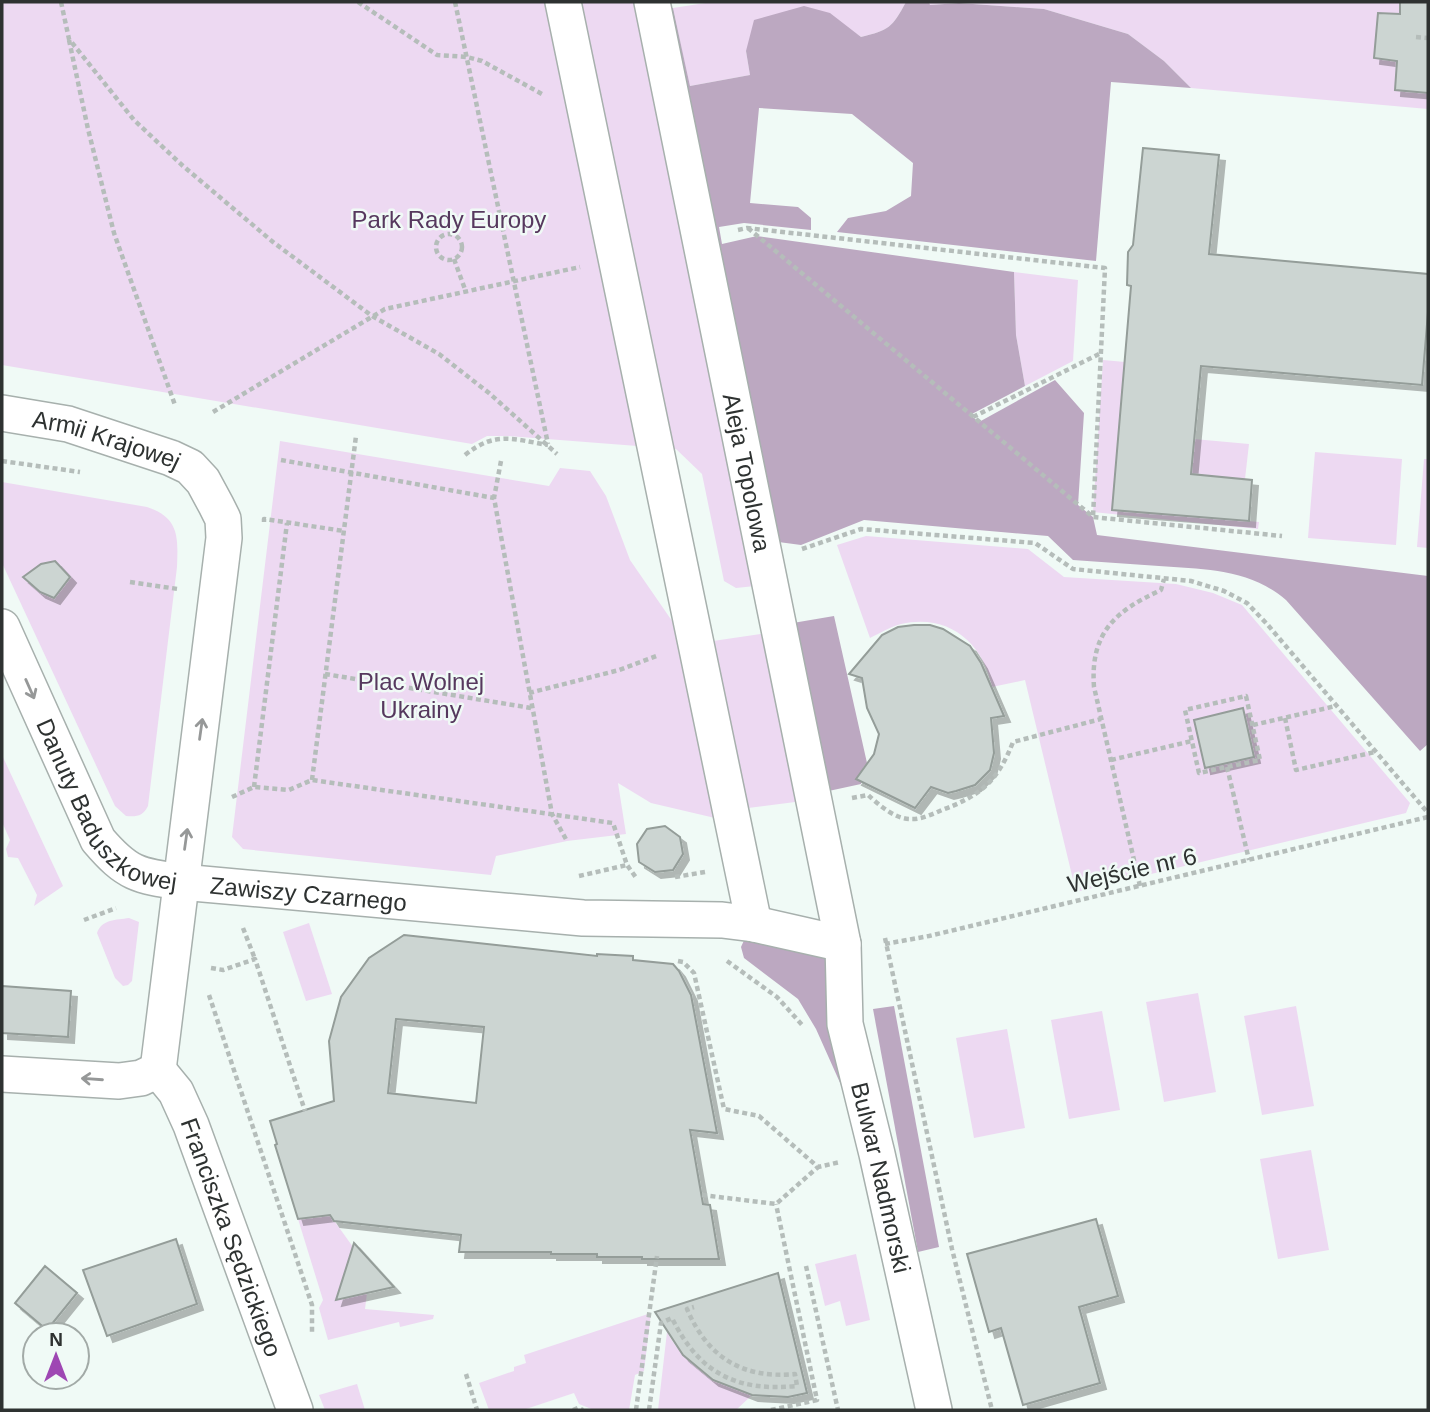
<svg xmlns="http://www.w3.org/2000/svg" width="1430" height="1412" viewBox="0 0 1430 1412" font-family="Arial,sans-serif">
<style>
.green{fill:#edd9f2}
.forest{fill:#bca8c1}
.building{fill:#ccd5d2;stroke:#949d99;stroke-width:2;fill-rule:evenodd;filter:url(#shadow)}
.lines{fill:none;stroke-linecap:round;stroke-linejoin:round}
.street-casing{stroke:#a7b0ad;stroke-width:38}
.path{stroke:#b5bdba;stroke-width:4.5;stroke-dasharray:5 3.5;stroke-linecap:butt}
.street{stroke:#fff;stroke-width:35}
.oneway{stroke:#969898}
.labels{text-anchor:middle;dominant-baseline:central;stroke-width:5;stroke-linejoin:round;paint-order:stroke}
.park-label{font-size:24px;fill:#56385e;stroke:#f0faf6}
.street-label{font-size:24px;fill:#2e3231;stroke:#f0faf6}
</style>
<defs>
<filter id="shadow"><feDropShadow dx="6" dy="6" stdDeviation="0" flood-color="#0004"/></filter>
</defs>
<rect width="100%" height="100%" fill="#f0faf6"/>
<g class="green">
<polygon points="2,2 641,2 755,586 736,588 724,581 702,474 676,449 508,436 487,436 472,444 2,365"/>
<path d="M 712,2 L 906,2 C 892,28 889,30 861,37 L 848,28 L 746,51 L 750,75 L 690,86 L 673,8 Z"/>
<polygon points="929,2 1402,2 1401,14 1379,13 1374,58 1397,61 1395,90 1428,93 1428,109 1191,88 1164,61 1128,34 1044,9 959,3 930,5"/>
<polygon points="1014,272 1078,280 1073,361 1025,386 1016,335"/>
<polygon points="1103,360 1125,362 1112,509 1259,522 1258,529 1093,512"/>
<polygon points="1194,439 1249,444 1245,479 1191,474"/>
<polygon points="280,441 549,486 560,468 590,471 606,496 630,560 679,631 715,818 651,803 618,783 626,834 567,841 496,856 491,875 243,849 232,837"/>
<polygon points="1315,452 1402,459 1396,545 1308,538"/>
<polygon points="1424,459 1428,459 1428,548 1417,547"/>
<path d="M 2,482 L 147,507 C 180,518 178,538 177,567 L 148,806 C 143,816 137,817 126,816 L 115,806 L 2,563 Z"/>
<path d="M 866,536 L 1028,549 L 1064,577 L 1176,584 L 1213,593 L 1242,605 L 1410,803 L 1406,813 L 1076,892 L 1025,680 L 992,687 C 983,642 948,613 901,624 C 890,627 880,633 870,638 L 837,545 Z"/>
<polygon points="768,633 803,801 748,808 713,641"/>
<polygon points="2,755 63,886 34,906 37,895 18,858 8,857 6,849 10,840 2,822"/>
<path d="M 129,918 L 139,922 L 132,981 L 128,985 L 123,986 L 115,978 L 97,933 C 102,919 116,920 129,918 Z"/>
<polygon points="309,923 332,994 306,1001 283,932"/>
<polygon points="1198,993 1216,1092 1164,1102 1146,1002"/>
<polygon points="1296,1006 1314,1106 1262,1115 1244,1016"/>
<polygon points="1102,1011 1120,1110 1069,1119 1051,1020"/>
<polygon points="1007,1029 1025,1128 974,1138 956,1038"/>
<polygon points="1311,1150 1329,1250 1278,1259 1260,1159"/>
<polygon points="330,1215 353,1247 367,1293 365,1309 434,1315 433,1319 400,1327 399,1322 328,1340 319,1308 323,1300 298,1219"/>
<polygon points="856,1254 870,1320 846,1326 840,1301 825,1306 815,1264"/>
<polygon points="651,1313 644,1371 635,1375 629,1410 594,1410 579,1404 574,1393 523,1410 489,1410 479,1383 514,1371 514,1367 526,1363 524,1355"/>
<path d="M 667,1332 C 685,1366 717,1384 752,1395 L 736,1410 L 658,1410 Z"/>
<polygon points="357,1384 365,1410 325,1410 319,1395"/>
</g>
<g class="forest">
<path d="M 906,2 L 929,2 L 930,5 L 959,3 L 1044,9 L 1128,34 L 1164,61 L 1191,88 L 1111,82 L 1096,261 L 837,232 L 848,218 L 886,211 L 911,196 L 913,163 L 852,114 L 759,108 L 750,203 L 798,207 L 811,218 L 811,230 L 744,223 L 719,227 L 722,244 L 757,236 L 1014,272 L 1016,335 L 1025,386 L 970,415 L 979,422 L 1055,380 L 1084,413 L 1078,505 L 1093,517 L 1097,535 L 1428,576 L 1428,744 L 1420,751 L 1286,600 C 1250,569 1204,569 1159,566 C 1130,564 1101,562 1073,560 L 1048,536 L 864,520 L 801,545 L 771,541 L 662,11 L 673,8 L 690,86 L 750,75 L 746,51 L 754,20 L 804,6 L 830,13 L 861,37 C 889,30 892,28 906,2 Z"/>
<polygon points="834,616 867,763 863,768 861,784 824,792 787,624"/>
<polygon points="746,936 809,944 829,960 848,1076 841,1085 816,1029 798,999 744,958 741,947"/>
<polygon points="894,1006 939,1247 918,1252 873,1009"/>
</g>
<g class="building">
<polygon points="1400,2 1428,2 1428,93 1395,90 1397,61 1374,58 1378,13 1400,14"/>
<polygon points="1143,148 1219,155 1209,254 1428,274 1428,312 1422,385 1201,366 1191,474 1252,480 1249,521 1112,510 1131,286 1127,285 1128,252 1133,245"/>
<polygon points="55,561 70,577 54,598 40,592 23,577 41,564"/>
<polygon points="914,625 930,625 943,629 970,646 981,663 1004,716 991,718 994,753 990,770 975,785 956,791 948,793 931,787 915,808 856,779 874,754 879,734 867,708 862,678 849,674 882,635 898,627"/>
<polygon points="1243,708 1254,757 1205,768 1194,720"/>
<polygon points="665,826 680,837 683,854 673,870 655,872 639,862 637,844 647,829"/>
<path d="M 404,935 L 597,956 L 597,954 L 633,956 L 633,960 L 673,964 L 679,971 L 691,995 L 717,1133 L 690,1130 L 703,1204 L 710,1205 L 719,1259 L 642,1259 L 642,1257 L 597,1257 L 597,1254 L 551,1254 L 551,1252 L 459,1252 L 461,1235 L 334,1221 L 330,1215 L 298,1219 L 275,1145 L 277,1144 L 270,1121 L 334,1101 L 329,1041 L 341,997 L 369,958 ZM 396,1019 L 484,1027 L 476,1103 L 388,1093 Z"/>
<polygon points="2,986 71,991 68,1037 2,1033"/>
<polygon points="1096,1219 1118,1296 1079,1307 1100,1383 1023,1405 1001,1328 989,1332 967,1254"/>
<polygon points="176,1239 197,1304 107,1336 83,1270"/>
<polygon points="354,1243 394,1287 336,1300"/>
<polygon points="45,1266 77,1293 47,1330 15,1303"/>
<polygon points="778,1273 807,1393 788,1397 752,1395 713,1380 683,1355 655,1312"/>
</g>
<g class="lines">
<defs>
<g id="street">
<polyline points="563,2 754,924"/>
<path id="s1" d="M 652,2 L 843,944 L 845,1024 L 877,1154 L 934,1410"/>
<path id="s2" d="M 2,413 L 68,424 L 171,458 L 190,467 L 203,481 L 216,505 L 223,519 L 224,538 L 158,1070"/>
<path id="s3" d="M 2,627 L 98,840 C 127,874 138,876 181,882 L 583,918 L 722,920 L 754,924 L 843,944"/>
<path id="s4" d="M 158,1070 L 176,1092 L 191,1125 L 295,1410"/>
<polyline points="2,1074 119,1081 141,1078 158,1070"/>
</g>
</defs>
<use href="#street" class="street-casing"/>
<g class="path">
<polyline points="61,2 69,39 134,120 183,166 273,242 372,316 439,354 489,393 557,454"/>
<polyline points="358,2 437,55 467,57 482,61 542,94"/>
<polyline points="455,2 548,444"/>
<polyline points="1416,37 1428,38"/>
<polyline points="69,40 88,129 114,233 175,405"/>
<polyline points="748,228 1093,517 1282,536"/>
<polyline points="738,230 747,228 1105,268 1093,517"/>
<circle cx="449" cy="247" r="13"/>
<polyline points="454,259 466,292"/>
<polyline points="213,412 385,309 580,267"/>
<polyline points="973,417 1099,354"/>
<path d="M 465,455 C 495,431 512,439 548,445"/>
<polyline points="281,460 494,498"/>
<polyline points="2,461 80,472"/>
<polyline points="501,461 494,498 552,814 567,841"/>
<polyline points="264,522 264,519 344,531"/>
<polyline points="802,549 861,529 1035,543 1073,569 1191,581 1224,591 1247,603 1267,624 1428,813"/>
<polyline points="130,582 178,589"/>
<polyline points="325,674 531,708"/>
<polyline points="529,693 619,670 659,655"/>
<polygon points="1246,696 1260,760 1199,773 1185,710"/>
<polyline points="1285,718 1296,770 1375,752"/>
<polyline points="1253,725 1336,706"/>
<polyline points="1111,760 1192,741"/>
<polyline points="1227,767 1249,860"/>
<polyline points="312,780 356,436"/>
<polyline points="254,787 287,523"/>
<polyline points="232,797 254,787 289,790 312,780 613,823 627,865 637,879"/>
<path d="M 852,798 L 868,795 C 879,805 895,819 910,819 C 920,820 933,814 942,810 C 980,796 998,781 1013,742 L 1101,719"/>
<polyline points="579,876 627,865"/>
<polyline points="675,877 705,872"/>
<path d="M 1140,886 L 1094,687 C 1090,633 1115,611 1161,590 L 1164,579"/>
<polyline points="84,920 116,908"/>
<polyline points="243,928 255,959"/>
<polyline points="885,938 952,1249 992,1410"/>
<polyline points="885,944 929,936 1428,817"/>
<polyline points="678,961 683,962 694,973 724,1109 759,1116 818,1167 840,1162"/>
<polyline points="727,961 777,997 804,1027"/>
<polyline points="211,968 223,970 255,959 305,1111"/>
<polyline points="209,995 312,1305 312,1334"/>
<polyline points="702,1195 776,1204 818,1167"/>
<polyline points="806,1266 838,1410"/>
<polyline points="466,1374 477,1410"/>
<polyline points="573,1410 578,1408 583,1410"/>
<polyline points="636,1410 657,1256"/>
<path d="M 649,1410 L 661,1323 L 672,1318 C 699,1373 736,1392 797,1386 L 795,1374 C 743,1379 708,1358 687,1309 L 694,1307"/>
<polyline points="771,1410 817,1400 776,1204"/>
</g>
<use href="#street" class="street"/>
</g>
<defs><path id="oneway-shaft" d="M-6 0H5M1.5-3L5.5 0L1.5 3" fill="none" stroke-width="1.6" stroke-linecap="round" stroke-linejoin="round" transform="scale(1.75)"/></defs>
<g class="oneway">
<use href="#oneway-shaft" transform="translate(30 689) rotate(66)"/>
<use href="#oneway-shaft" transform="translate(201 729) rotate(-82)"/>
<use href="#oneway-shaft" transform="translate(186 839) rotate(-82)"/>
<use href="#oneway-shaft" transform="translate(92 1079) rotate(-176)"/>
</g>
<g class="labels">
<g class="park-label">
<text x="449" y="219">Park Rady Europy</text>
<text x="421" y="681">Plac Wolnej<tspan x="421" dy="28">Ukrainy</tspan></text>
</g>
<g class="street-label">
<text stroke="none"><textPath href="#s2" startOffset="108">Armii Krajowej</textPath></text>
<text stroke="none"><textPath href="#s1" startOffset="480">Aleja Topolowa</textPath></text>
<text stroke="none"><textPath href="#s3" startOffset="214">Danuty Baduszkowej</textPath></text>
<text transform="translate(1132 870) rotate(-13)">Wejście nr 6</text>
<text stroke="none"><textPath href="#s3" startOffset="458">Zawiszy Czarnego</textPath></text>
<text stroke="none"><textPath href="#s1" startOffset="1199">Bulwar Nadmorski</textPath></text>
<text stroke="none"><textPath href="#s4" startOffset="184">Franciszka Sędzickiego</textPath></text>
</g>
</g>
<rect width="1430" height="1412" fill="none" stroke="#2e3231" stroke-width="7"/>
<g transform="translate(56 1356)"><circle r="33" fill="#f0faf6" stroke="#a2aaa7" stroke-width="2"/>
<path d="M0-5L12 26L0 18L-12 26Z" fill="#9e47b3"/>
<text y="-10" font-size="19" font-weight="bold" text-anchor="middle" fill="#2e3231">N</text>
</g>
</svg>
